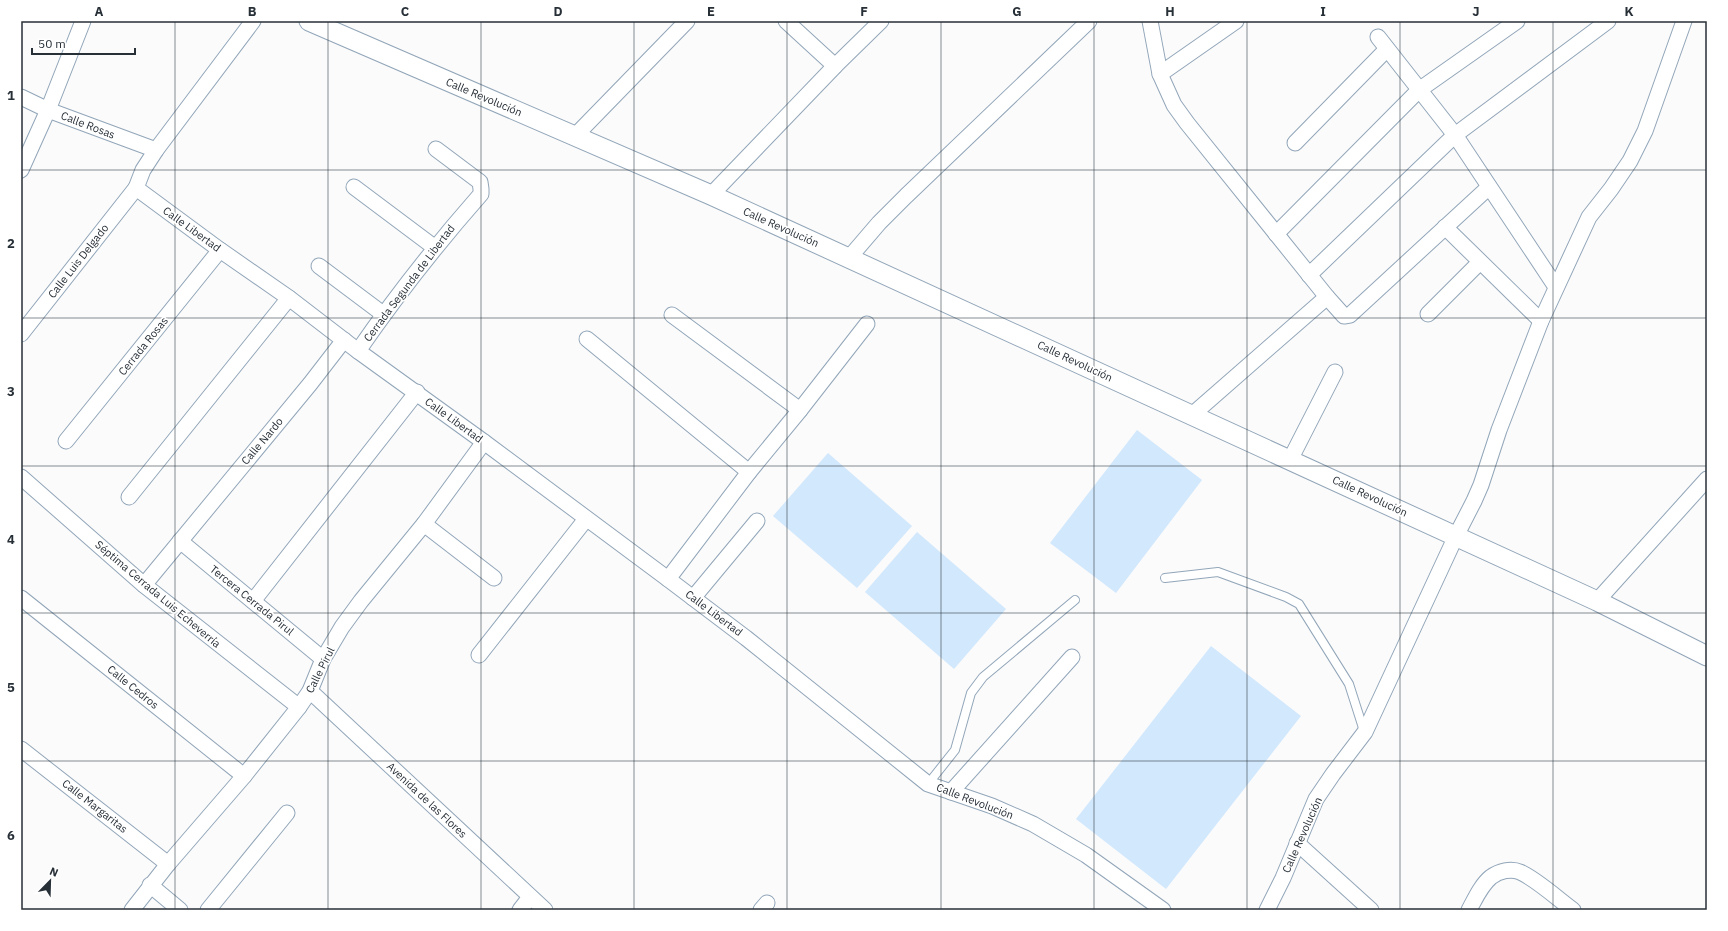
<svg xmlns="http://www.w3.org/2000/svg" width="1728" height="931" viewBox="0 0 1728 931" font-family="'IBM Plex Sans',sans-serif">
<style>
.pitch{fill:#d2e8fd}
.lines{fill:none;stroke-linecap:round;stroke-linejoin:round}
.service-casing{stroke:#92a6b9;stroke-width:10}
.minor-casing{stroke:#92a6b9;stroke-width:17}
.tertiary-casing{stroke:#92a6b9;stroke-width:21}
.service{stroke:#fff;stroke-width:8}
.minor{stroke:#fff;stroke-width:15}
.tertiary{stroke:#fff;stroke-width:19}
.grid{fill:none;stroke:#272f37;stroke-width:1;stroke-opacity:0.55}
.labels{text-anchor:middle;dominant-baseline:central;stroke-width:3.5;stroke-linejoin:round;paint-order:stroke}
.street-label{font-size:11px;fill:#272f37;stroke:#fff}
.neatline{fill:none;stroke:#272f37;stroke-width:1.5}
.grid-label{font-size:13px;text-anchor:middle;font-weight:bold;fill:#272f37}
</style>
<rect width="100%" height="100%" fill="#fbfbfb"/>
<g class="pitch">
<polygon points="1137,430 1202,480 1116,593 1050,543"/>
<polygon points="828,453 912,526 857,588 773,516"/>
<polygon points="917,532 1006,609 954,669 865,592"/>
<polygon points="1211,646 1301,716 1166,889 1076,819"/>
</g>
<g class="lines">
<defs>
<g id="service">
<polyline points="1165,578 1218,572 1286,597 1299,604 1349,684 1364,731"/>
<polyline points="928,784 955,750 971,693 983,677 1075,600"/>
</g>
<g id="minor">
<polyline points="253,21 156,150 143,170 136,188 220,250 289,298 358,351 484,442 668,579 746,638 928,784 992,806 1033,824 1086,855 1163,910"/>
<polyline points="786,21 835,66"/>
<polyline points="1150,21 1160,74 1174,105 1187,123 1327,297 1344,316 1350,315 1489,187"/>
<polyline points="1378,37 1455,135 1556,287"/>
<polyline points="1160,74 1236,21"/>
<polyline points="21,97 48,110 156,150"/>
<polyline points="575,136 687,21"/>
<polyline points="1295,143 1387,49"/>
<polyline points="21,170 48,110 83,21"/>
<polyline points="354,187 434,247"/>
<polyline points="711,195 835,66 881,21"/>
<polyline points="1445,227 1541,321"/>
<polyline points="1276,234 1419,90 1517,21"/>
<polyline points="849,258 879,223 906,196 1089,21"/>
<polyline points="319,266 383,314"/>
<polyline points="1309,275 1455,135 1608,21"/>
<polyline points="1428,314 1480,262"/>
<polyline points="21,334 136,188"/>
<polyline points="587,339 749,472"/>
<path d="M 358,351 C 396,296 437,244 481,194 L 481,189 L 480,182 L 436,149"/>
<polyline points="800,410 867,324"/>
<polyline points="1192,415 1327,297"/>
<polyline points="66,441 220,250"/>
<polyline points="1290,460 1335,372"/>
<polyline points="21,477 144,585 299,707"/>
<polyline points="129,497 289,298"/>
<polyline points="424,524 494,578"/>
<polyline points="180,541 323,659"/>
<polyline points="668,579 749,472 800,410 672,315"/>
<polyline points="144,585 310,384 344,340"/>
<polyline points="21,598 244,776"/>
<polyline points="693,598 757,521"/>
<polyline points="253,601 417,392"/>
<polyline points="1597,601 1707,479"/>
<polyline points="479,655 586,519"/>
<polyline points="310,691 545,910"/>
<polyline points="21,749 168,864"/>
<polyline points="951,792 1072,657"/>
<polyline points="1297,843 1371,910"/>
<polyline points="150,885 180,910"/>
<polyline points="132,910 168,864 244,776 299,707 310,691 323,659 342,627 361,601 424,524 484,442"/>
<polyline points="208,910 287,813"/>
<polyline points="520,910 530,897"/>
<polyline points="761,910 767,903"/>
<polyline points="1267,910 1283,878 1316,799 1333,774 1365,732 1456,536 1474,501 1481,485 1499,430 1541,321 1589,217 1611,189 1630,161 1645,131 1684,21"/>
<path d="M 1469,910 C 1475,899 1481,885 1491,877 C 1499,871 1511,868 1520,872 C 1536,879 1558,899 1573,910"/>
</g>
<polyline id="tertiary" points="309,21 711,195 1597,601 1707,656"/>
</defs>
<use href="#service" class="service-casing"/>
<use href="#minor" class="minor-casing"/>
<use href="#tertiary" class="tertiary-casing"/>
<use href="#service" class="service"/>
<use href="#minor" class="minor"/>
<use href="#tertiary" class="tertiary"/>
</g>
<path class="grid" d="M 175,21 L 175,910M 328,21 L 328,910M 481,21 L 481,910M 634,21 L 634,910M 787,21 L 787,910M 941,21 L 941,910M 1094,21 L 1094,910M 1247,21 L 1247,910M 1400,21 L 1400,910M 1553,21 L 1553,910M 21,170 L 1707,170M 21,318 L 1707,318M 21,466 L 1707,466M 21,613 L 1707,613M 21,761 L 1707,761"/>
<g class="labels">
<g class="street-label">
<text transform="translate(484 97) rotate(23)">Calle Revolución</text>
<text transform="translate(88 125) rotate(21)">Calle Rosas</text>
<text transform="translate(781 227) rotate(24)">Calle Revolución</text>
<text transform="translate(192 229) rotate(36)">Calle Libertad</text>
<text transform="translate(78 261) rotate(-52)">Calle Luis Delgado</text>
<text transform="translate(409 283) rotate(-53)">Cerrada Segunda de Libertad</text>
<text transform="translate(143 346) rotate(-51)">Cerrada Rosas</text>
<text transform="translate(1075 361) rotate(25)">Calle Revolución</text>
<text transform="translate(454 420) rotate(36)">Calle Libertad</text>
<text transform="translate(262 441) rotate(-50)">Calle Nardo</text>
<text transform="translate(1370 496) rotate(25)">Calle Revolución</text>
<text transform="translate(158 594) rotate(40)">Séptima Cerrada Luis Echeverría</text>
<text transform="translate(252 600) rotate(39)">Tercera Cerrada Pirul</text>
<text transform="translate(714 613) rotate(37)">Calle Libertad</text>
<text transform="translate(320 670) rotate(-63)">Calle Pirul</text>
<text transform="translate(133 687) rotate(39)">Calle Cedros</text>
<text transform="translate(427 800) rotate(43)">Avenida de las Flores</text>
<text transform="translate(975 801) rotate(21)">Calle Revolución</text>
<text transform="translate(95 806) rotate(38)">Calle Margaritas</text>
<text transform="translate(1302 835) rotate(-66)">Calle Revolución</text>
</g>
</g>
<rect width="1728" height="931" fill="none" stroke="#ffffff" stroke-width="44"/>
<g transform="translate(50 881) rotate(23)" stroke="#ffffff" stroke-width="3" paint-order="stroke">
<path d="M0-3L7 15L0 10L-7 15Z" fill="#272f37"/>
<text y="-6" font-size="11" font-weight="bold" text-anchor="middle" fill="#272f37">N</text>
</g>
<path d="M32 48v6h103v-6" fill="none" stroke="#272f37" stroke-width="2"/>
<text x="38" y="48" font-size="12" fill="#272f37" stroke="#ffffff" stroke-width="3" paint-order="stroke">50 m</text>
<rect x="22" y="22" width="1684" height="887" class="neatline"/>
<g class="grid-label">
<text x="99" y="16">A</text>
<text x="252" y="16">B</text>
<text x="405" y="16">C</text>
<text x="558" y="16">D</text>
<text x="711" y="16">E</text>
<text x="864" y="16">F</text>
<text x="1017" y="16">G</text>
<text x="1170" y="16">H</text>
<text x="1323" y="16">I</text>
<text x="1476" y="16">J</text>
<text x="1629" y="16">K</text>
<text x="11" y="100">1</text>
<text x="11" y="248">2</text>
<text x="11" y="396">3</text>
<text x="11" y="544">4</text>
<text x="11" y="692">5</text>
<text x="11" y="840">6</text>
</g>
</svg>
